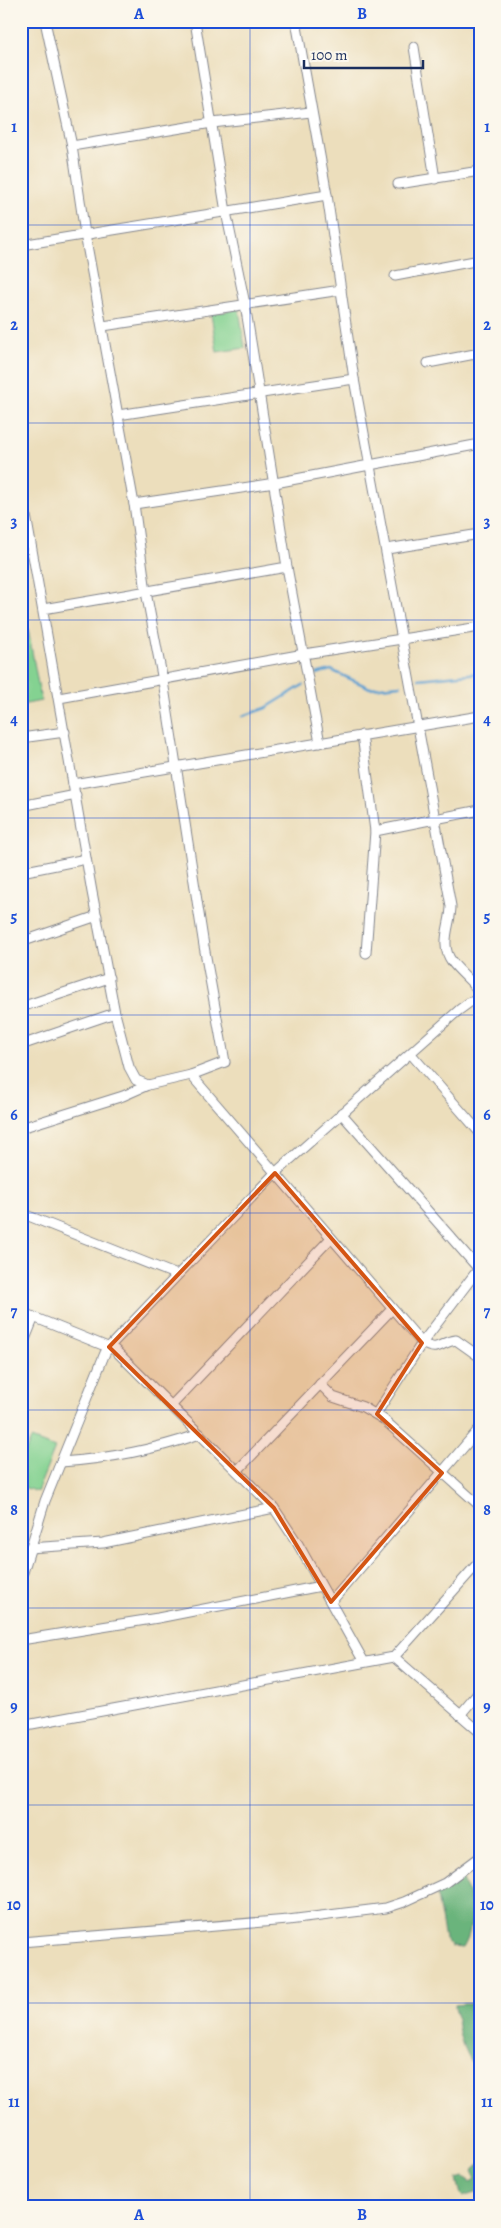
<svg xmlns="http://www.w3.org/2000/svg" width="501" height="2228" viewBox="0 0 501 2228" font-family="Alegreya,serif">
<style>
.green{fill:#84d291;stroke:#508078}
.forest{fill:#6bb47b;stroke:#43726c}
.lines{fill:none;stroke-linecap:round;stroke-linejoin:round}
.stream{stroke:#5da0d1;stroke-width:2.5}
.street-casing{stroke:#84868d;stroke-width:11}
.street{stroke:#fff;stroke-width:9}
.marked{fill:#d45514;fill-opacity:0.2;stroke:#d45514;stroke-width:4;stroke-linejoin:round}
.grid{fill:none;stroke:#1d4ed8;stroke-width:1;stroke-opacity:0.55}
.neatline{fill:none;stroke:#1d4ed8;stroke-width:2}
.grid-label{font-size:16px;text-anchor:middle;font-weight:bold;fill:#1d4ed8}
</style>
<rect width="100%" height="100%" fill="#fbf7ec"/>
<filter id="ink" filterUnits="userSpaceOnUse"><feTurbulence type="fractalNoise" baseFrequency=".02" numOctaves="2"/><feDisplacementMap in="SourceGraphic" scale="10" xChannelSelector="R" yChannelSelector="G"/><feConvolveMatrix kernelMatrix="1 2 1 2 8 2 1 2 1" color-interpolation-filters="sRGB"/></filter>
<filter id="wash" filterUnits="userSpaceOnUse"><feTurbulence type="fractalNoise" baseFrequency=".0096" numOctaves="4" result="noise"/><feDisplacementMap in="SourceGraphic" scale="20" xChannelSelector="R" yChannelSelector="G"/><feGaussianBlur stdDeviation="1.12" result="paint"/><feColorMatrix in="noise" values="0 0 0 0 0 0 0 0 0 0 0 0 0 0 0 0 0 1.4 0 .05"/><feComposite in="paint" operator="in"/></filter>
<g filter="url(#wash)">
<rect width="100%" height="100%" fill="#ecdebc"/>
<g class="green">
<polygon points="239,309 245,348 217,352 211,314"/>
<polygon points="28,629 41,701 21,705 21,630"/>
<polygon points="31,1439 55,1448 37,1492 21,1486 21,1462"/>
</g>
<g class="forest">
<path d="M 463,1879 L 475,1911 C 469,1924 471,1936 463,1948 L 452,1947 L 445,1939 L 437,1896 L 441,1890 Z"/>
<path d="M 464,2004 L 473,2004 L 478,2010 L 469,2029 L 477,2041 L 480,2039 L 480,2067 L 475,2067 C 460,2049 458,2028 455,2005 Z"/>
<polygon points="480,2164 480,2180 476,2193 463,2197 461,2195 457,2179 463,2177 471,2182 476,2179 472,2171"/>
</g>
<g class="lines">
<g class="stream">
<polyline points="316,674 331,670 370,688 400,685"/>
<polyline points="418,679 480,673"/>
<polyline points="243,716 266,708 303,685"/>
</g>
</g>
</g>
<g filter="url(#ink)">
<g class="lines">
<defs>
<g id="street">
<polyline points="195,21 226,212 245,304 287,567 320,743"/>
<path d="M 296,21 L 327,195 L 354,379 L 451,906 C 451,920 445,932 446,945 C 446,965 471,977 480,993"/>
<polyline points="414,47 435,179"/>
<polyline points="72,146 212,123 311,112"/>
<polyline points="398,184 480,171"/>
<polyline points="21,245 327,195"/>
<polyline points="395,276 480,260"/>
<polyline points="103,326 341,290"/>
<polyline points="428,363 480,353"/>
<polyline points="118,415 354,379"/>
<polyline points="21,487 92,892 115,1013 129,1067 136,1080 148,1085"/>
<polyline points="134,504 275,483 480,444"/>
<polyline points="387,549 480,534"/>
<polyline points="43,609 287,567"/>
<polyline points="59,698 304,654 480,627"/>
<polyline points="362,735 375,831 366,953"/>
<polyline points="21,738 65,732"/>
<polyline points="73,784 480,716"/>
<polyline points="21,806 76,795"/>
<polyline points="375,831 480,810"/>
<polyline points="21,872 86,859"/>
<polyline points="21,942 97,916"/>
<polyline points="21,1007 109,978"/>
<polyline points="21,1045 115,1013"/>
<polyline points="411,1054 480,1133"/>
<path d="M 191,1075 L 422,1343 C 439,1353 440,1342 456,1340 L 480,1357"/>
<polyline points="341,1113 478,1268"/>
<polyline points="21,1128 123,1096 148,1085 191,1075 225,1062 204,946 163,681 146,592 134,504 85,234 72,146 45,21"/>
<polyline points="21,1213 177,1275"/>
<polyline points="21,1312 115,1350 274,1508 298,1544 364,1662"/>
<polyline points="21,1349 34,1317"/>
<polyline points="320,1384 333,1397 363,1407 383,1419 480,1506"/>
<polyline points="171,1406 331,1238"/>
<polyline points="376,1414 422,1343 480,1267"/>
<path d="M 61,1462 C 107,1459 156,1449 200,1434"/>
<polyline points="237,1471 392,1309"/>
<polyline points="29,1548 103,1543 274,1508"/>
<polyline points="21,1579 45,1501 105,1353 109,1347 275,1173 459,1010 470,1002 480,1001"/>
<polyline points="331,1602 480,1428"/>
<polyline points="21,1640 158,1618 321,1586"/>
<polyline points="394,1657 480,1732"/>
<polyline points="460,1715 480,1691"/>
<polyline points="21,1726 394,1657 480,1561"/>
<polyline points="21,1942 288,1920 386,1908 404,1902 445,1883 480,1857"/>
</g>
</defs>
<use href="#street" class="street-casing"/>
<use href="#street" class="street"/>
</g>
</g>
<path class="marked" d="M 275,1173 L 422,1343 L 377,1414 L 442,1473 L 331,1602 L 274,1508 L 109,1347 Z"/>
<path class="grid" d="M 250,21 L 250,2207M 21,225 L 480,225M 21,423 L 480,423M 21,620 L 480,620M 21,818 L 480,818M 21,1015 L 480,1015M 21,1213 L 480,1213M 21,1410 L 480,1410M 21,1608 L 480,1608M 21,1805 L 480,1805M 21,2003 L 480,2003"/>
<rect width="501" height="2228" fill="none" stroke="#fbf7ec" stroke-width="55"/>
<path d="M304 60v8h119v-8" fill="none" stroke="#1b2f5e" stroke-width="2.5"/>
<text x="311" y="60" font-size="15" fill="#1b2f5e" stroke="#fbf7ec" stroke-width="4" paint-order="stroke">100 m</text>
<rect x="28" y="28" width="446" height="2172" class="neatline"/>
<g class="grid-label">
<text x="139" y="19">A</text>
<text x="362" y="19">B</text>
<text x="14" y="132">1</text>
<text x="487" y="132">1</text>
<text x="14" y="330">2</text>
<text x="487" y="330">2</text>
<text x="14" y="527">3</text>
<text x="487" y="527">3</text>
<text x="14" y="725">4</text>
<text x="487" y="725">4</text>
<text x="14" y="922">5</text>
<text x="487" y="922">5</text>
<text x="14" y="1120">6</text>
<text x="487" y="1120">6</text>
<text x="14" y="1317">7</text>
<text x="487" y="1317">7</text>
<text x="14" y="1515">8</text>
<text x="487" y="1515">8</text>
<text x="14" y="1712">9</text>
<text x="487" y="1712">9</text>
<text x="14" y="1910">10</text>
<text x="487" y="1910">10</text>
<text x="14" y="2107">11</text>
<text x="487" y="2107">11</text>
<text x="139" y="2220">A</text>
<text x="362" y="2220">B</text>
</g>
</svg>
